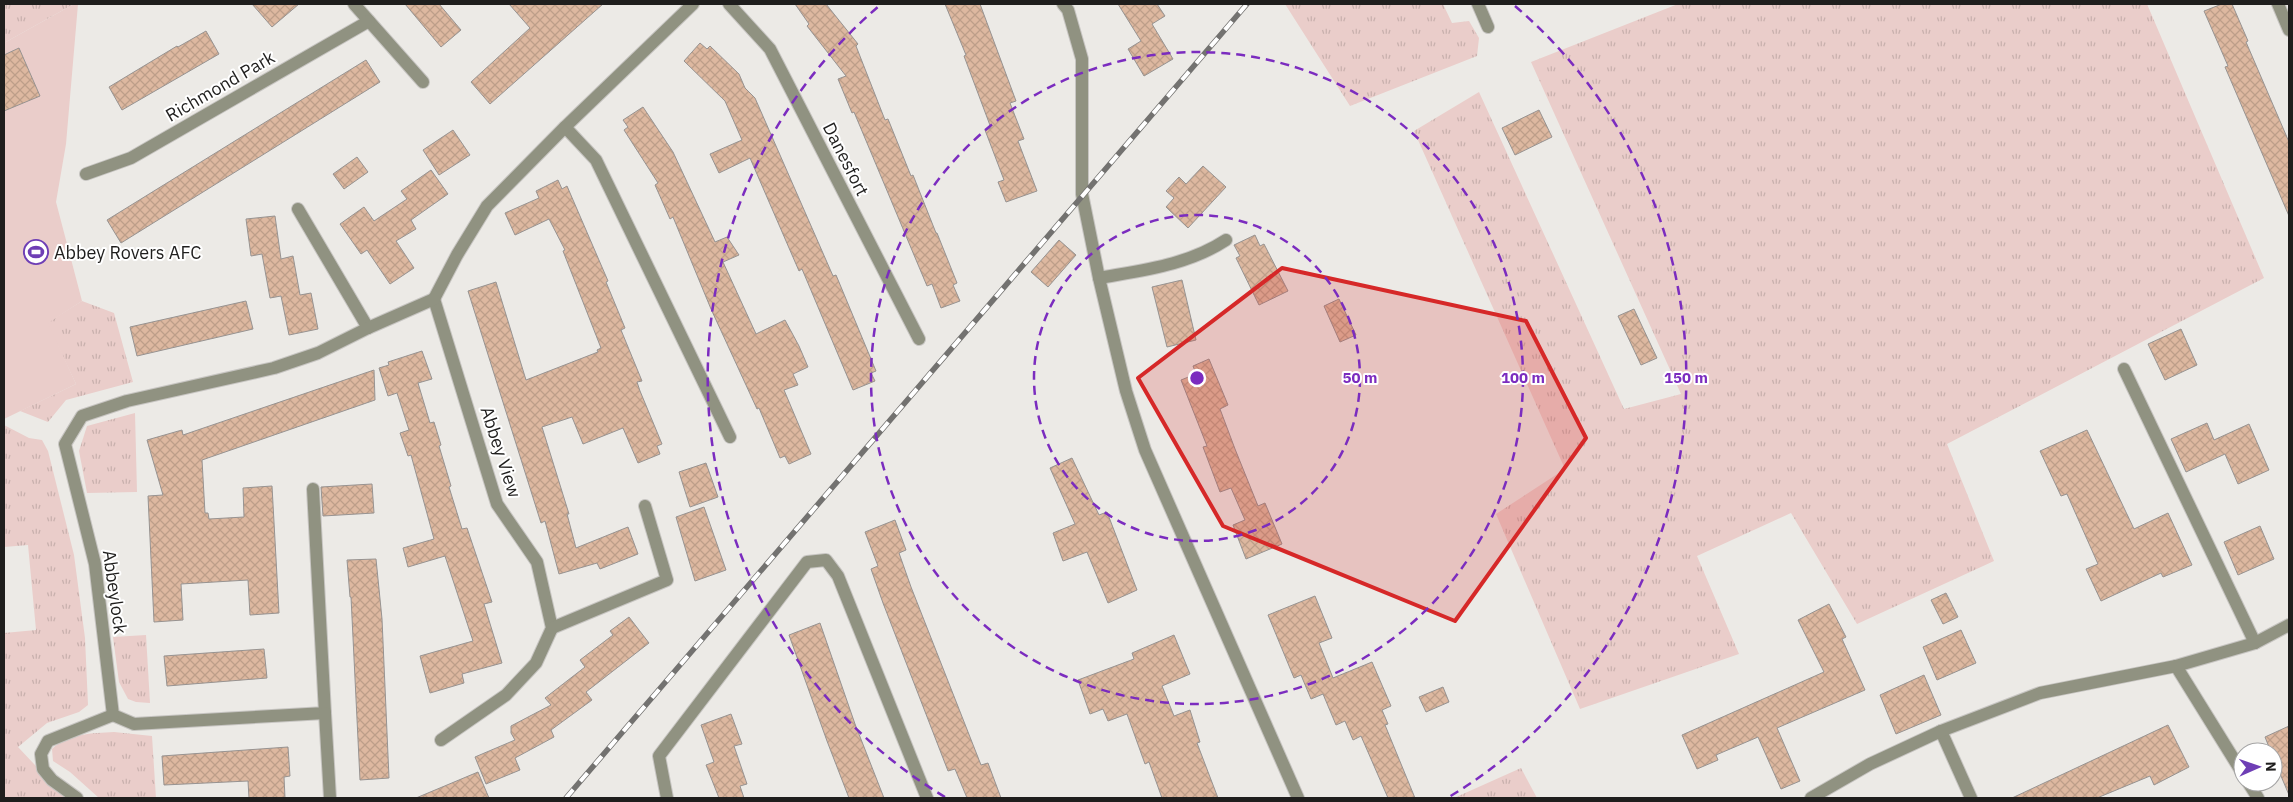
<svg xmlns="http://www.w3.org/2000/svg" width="2293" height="802" viewBox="0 0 2293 802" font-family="'IBM Plex Sans',sans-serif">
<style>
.grass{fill:url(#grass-tufts)}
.park{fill:#eacdca}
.building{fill:url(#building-cross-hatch);stroke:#979391}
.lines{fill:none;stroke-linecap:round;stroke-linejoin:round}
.street-casing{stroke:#c7c5c2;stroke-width:14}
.street{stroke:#909281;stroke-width:12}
.rail-casing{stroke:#737270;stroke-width:5.5}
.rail{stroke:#fff;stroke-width:4;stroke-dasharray:11;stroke-linecap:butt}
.marked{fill:#d62828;fill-opacity:0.2;stroke:#d62828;stroke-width:4;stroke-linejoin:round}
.ring{fill:none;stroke:#7b2cbf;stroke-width:2.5;stroke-dasharray:9 6}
.labels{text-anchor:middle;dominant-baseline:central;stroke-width:4;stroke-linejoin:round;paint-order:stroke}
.street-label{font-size:18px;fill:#1f1e1d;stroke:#fff}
.poi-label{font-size:18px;fill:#1f1e1d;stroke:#fff;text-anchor:start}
.centre{fill:#7b2cbf;stroke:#fff;stroke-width:2.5}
.ring-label{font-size:15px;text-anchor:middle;font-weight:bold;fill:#7b2cbf;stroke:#fff;stroke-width:4;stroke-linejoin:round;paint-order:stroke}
</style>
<defs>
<pattern id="grass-tufts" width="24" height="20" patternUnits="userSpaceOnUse" patternTransform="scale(1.25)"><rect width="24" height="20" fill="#eacdca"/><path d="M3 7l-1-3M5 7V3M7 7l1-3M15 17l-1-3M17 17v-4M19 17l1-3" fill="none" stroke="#c8b0ad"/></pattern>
<pattern id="building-cross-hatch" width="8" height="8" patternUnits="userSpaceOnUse" patternTransform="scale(1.25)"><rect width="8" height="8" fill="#ddb8a0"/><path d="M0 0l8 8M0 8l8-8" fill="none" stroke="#bd9e89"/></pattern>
</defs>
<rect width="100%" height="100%" fill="#eceae6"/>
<g class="grass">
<polygon points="4,4 74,4 4,43"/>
<polygon points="1285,4 1443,4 1452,23 1469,21 1479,38 1477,56 1350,106"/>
<polygon points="1678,4 2147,4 2264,278 1947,444 1994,561 1857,624 1791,513 1697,556 1739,654 1580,709 1496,514 1565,469 1414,131 1479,92 1624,409 1681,394 1531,62"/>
<polygon points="82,301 114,313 133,382 66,400 48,422 20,411 76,384 47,323"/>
<polygon points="135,413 137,492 87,493 79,451 87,426"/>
<polygon points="4,425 29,438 42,440 48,451 74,555 85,638 88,705 79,712 47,723 18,747 66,798 4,798 4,633 36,630 28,545 4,547"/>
<polygon points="146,635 150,703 136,702 128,699 119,682 113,637"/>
<path d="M 114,732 L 152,736 L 156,798 L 99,798 L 70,772 L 53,761 L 52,749 C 68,734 92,733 114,732 Z"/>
<polygon points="1521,768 1537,798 1454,798"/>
</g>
<polygon class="park" points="74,4 78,4 66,144 56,202 82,301 48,323 76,384 4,419 4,43"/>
<g class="building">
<polygon points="252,4 299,4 272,27"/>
<polygon points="405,4 439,4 461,30 441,47"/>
<polygon points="509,4 603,4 490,104 471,82 530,28"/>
<polygon points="795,4 826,4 858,44 856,46 885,120 888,119 911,176 913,175 936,233 937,233 957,283 953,285 960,301 941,308 932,284 927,286 854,112 852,113 838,79 846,76 807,26 809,24"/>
<polygon points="945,4 980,4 1016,101 1010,103 1024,139 1018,141 1037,191 1006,202 998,182 1004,180 985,130 991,128 964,56 966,55"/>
<polygon points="1118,4 1157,4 1165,16 1152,24 1173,59 1144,76 1128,49 1141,41"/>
<polygon points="2222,4 2232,4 2248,41 2246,42 2289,142 2289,216 2225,67 2228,66 2204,11"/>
<polygon points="206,31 219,54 122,110 109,87 177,46 178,47"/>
<polygon points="700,43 707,49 710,46 739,74 745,88 755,98 833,276 836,275 876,371 871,373 875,381 853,390 802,269 799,271 750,158 719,173 710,154 742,140 725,101 684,61"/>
<polygon points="19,48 40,96 4,111 4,55"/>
<polygon points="366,60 380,82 121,243 107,220"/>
<polygon points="643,107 673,152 715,242 727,237 739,255 723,262 756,334 785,320 799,346 808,367 793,374 798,385 784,390 811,454 789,464 785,456 780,458 759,408 757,409 711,309 673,217 670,219 655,185 658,183 624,130 628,127 623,120"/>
<polygon points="1539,110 1552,137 1515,155 1502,128"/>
<polygon points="453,130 470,155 439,175 423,150"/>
<polygon points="357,157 368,172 344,189 333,174"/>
<polygon points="1203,166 1226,187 1188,228 1166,207 1174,198 1166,191 1179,177 1186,184"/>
<polygon points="431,170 448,194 411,220 416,229 396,241 414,268 390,284 367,250 361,254 340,224 364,207 374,221 407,199 401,191"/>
<polygon points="558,180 562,189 567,186 608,281 606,282 625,328 621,330 642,381 637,382 640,391 662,444 657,446 660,454 638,463 623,428 583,444 572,417 542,427 569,514 567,514 576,548 628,527 638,554 600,569 597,563 559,574 545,521 541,523 468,291 496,282 526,380 598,352 597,350 601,348 563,251 565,250 549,219 515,235 505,213 539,198 536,191"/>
<polygon points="275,216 281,259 293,256 300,295 311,293 318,329 289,335 281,296 270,298 262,254 251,256 246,219"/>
<polygon points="1255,235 1260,246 1264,244 1288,291 1259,305 1236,258 1240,256 1234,245"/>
<polygon points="1059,240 1076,255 1048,287 1031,272"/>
<polygon points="1182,280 1196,340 1167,347 1152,287"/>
<polygon points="1339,299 1356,335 1340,342 1324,306"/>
<polygon points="246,301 253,329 137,356 130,327"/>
<polygon points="1634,309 1657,358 1641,365 1618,316"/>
<polygon points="2181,329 2197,365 2165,380 2148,344"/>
<polygon points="422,351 432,379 418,383 430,423 434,422 441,445 439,446 451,486 449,487 462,529 467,528 492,602 484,604 502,663 462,674 464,683 430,693 420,656 473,641 445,556 408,567 403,548 434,539 411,455 408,456 400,433 409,430 397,393 388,396 379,368 389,365 388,362"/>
<polygon points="1209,359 1228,405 1220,409 1235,449 1258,506 1265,503 1282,544 1246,559 1233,525 1245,520 1231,488 1220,492 1203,447 1207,446 1181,380 1196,374 1193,366"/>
<polygon points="374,370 375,400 202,460 205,513 208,513 209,519 244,517 243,488 272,486 279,613 250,615 248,580 181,584 183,620 154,622 148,496 163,495 147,440 182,430 183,435"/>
<polygon points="2207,423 2214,440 2249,424 2269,470 2238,484 2225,454 2186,472 2171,439"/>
<polygon points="2087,430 2134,529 2168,513 2192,565 2163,577 2161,573 2101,601 2086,569 2098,564 2067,494 2061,496 2040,451"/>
<polygon points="1072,458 1099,515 1107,512 1137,590 1108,603 1087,552 1063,561 1053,533 1075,524 1050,468"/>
<polygon points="706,463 718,497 690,507 679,472"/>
<polygon points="372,484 374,513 323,516 321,487"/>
<polygon points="704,507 726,570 695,581 676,517"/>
<polygon points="895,520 906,550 899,553 911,587 981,765 988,763 1001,798 967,798 955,769 948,771 883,603 871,569 878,566 865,532"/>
<polygon points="2260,526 2274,559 2238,575 2224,542"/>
<polygon points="376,559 382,619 389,778 360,780 351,597 350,597 347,560"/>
<polygon points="1946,593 1958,617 1943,624 1931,600"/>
<polygon points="1315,596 1332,638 1319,643 1333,678 1372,662 1391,706 1382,710 1388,724 1385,725 1415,798 1388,798 1361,736 1353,740 1345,721 1336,725 1323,694 1311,699 1301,675 1294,678 1268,615"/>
<polygon points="1829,604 1846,637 1842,639 1865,690 1777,728 1800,781 1781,789 1758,737 1716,755 1718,760 1697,769 1682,735 1824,672 1798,620"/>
<polygon points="629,617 649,643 586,692 592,700 551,730 554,737 515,758 520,770 486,784 475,757 515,740 511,733 511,726 551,705 545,698 585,667 580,660 613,635 610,631"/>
<polygon points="820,623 855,724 884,798 849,798 827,741 789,635"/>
<polygon points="1961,630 1976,663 1937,680 1923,647"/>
<polygon points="1174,635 1190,674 1162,686 1174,716 1190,710 1200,742 1197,743 1218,798 1162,798 1149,762 1145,764 1127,714 1108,721 1103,709 1090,714 1078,680 1134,659 1132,653"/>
<polygon points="264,649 267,678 167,686 164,656"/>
<polygon points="1924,675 1941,715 1896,734 1880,695"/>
<polygon points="1443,687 1449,702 1426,712 1419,697"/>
<polygon points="731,714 742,744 734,746 747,784 740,786 744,798 719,798 706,765 714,762 701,725"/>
<polygon points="2168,725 2189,767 2154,785 2150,776 2097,798 2012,798"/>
<polygon points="2289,726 2289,795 2273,757 2273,752 2271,752 2265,737"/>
<polygon points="288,747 290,776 284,777 285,798 249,798 248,781 164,785 162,756"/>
<polygon points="478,772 489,798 416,798"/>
</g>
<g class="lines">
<defs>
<g id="street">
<polyline points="354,4 423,82"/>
<polyline points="729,4 770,49 919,339"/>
<polyline points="1063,4 1068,10 1082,59 1082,194 1099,278 1126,391 1145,450 1298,798"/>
<polyline points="1478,4 1488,27"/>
<polyline points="2278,4 2289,30"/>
<polyline points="565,127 596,160 730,437"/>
<polyline points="86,174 131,158 369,21"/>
<polyline points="298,209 368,328"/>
<path d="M 1099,278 C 1143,270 1188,265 1226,240"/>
<polyline points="434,299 497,504 537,562 552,628 536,663 506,695 441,740"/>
<polyline points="434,299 457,255 487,206 565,127 693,4"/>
<polyline points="2124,369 2255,643"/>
<polyline points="313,489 325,713 134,724 113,715 95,564 65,444 82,416 127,401 274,368 318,353 368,328 434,299"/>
<polyline points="552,628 667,580 645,506"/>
<polyline points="2176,666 2243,774"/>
<polyline points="325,713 330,798"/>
<polyline points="1941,731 1971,798"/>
<polyline points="2248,782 2258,798"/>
<polyline points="77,798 52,780 43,769 41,754 48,741 113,715"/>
<polyline points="667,798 659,756 807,562 826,560 838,576 927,798"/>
<polyline points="1811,798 1870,764 1941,731 2040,693 2176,666 2255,643 2289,625"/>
</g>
</defs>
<use href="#street" class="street-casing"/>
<use href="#street" class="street"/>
<defs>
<polyline id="rail" points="566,798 1247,4"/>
</defs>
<use href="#rail" class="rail-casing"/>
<use href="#rail" class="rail"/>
</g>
<path class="marked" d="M 1282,268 L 1526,321 L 1586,438 L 1455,621 L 1223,526 L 1138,378 Z"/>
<g class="ring">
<circle cx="1197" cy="378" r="163"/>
<circle cx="1197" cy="378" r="326"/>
<path d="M945 797A489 489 0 0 1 879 6M1515 6A489 489 0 0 1 1449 797"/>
</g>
<defs>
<symbol id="stadium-ring" viewBox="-11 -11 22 22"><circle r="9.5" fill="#fff" stroke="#6e3eb5" stroke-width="1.5"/><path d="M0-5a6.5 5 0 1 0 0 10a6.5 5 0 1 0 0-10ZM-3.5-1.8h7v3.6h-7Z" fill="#6e3eb5"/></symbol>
</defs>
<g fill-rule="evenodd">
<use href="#stadium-ring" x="22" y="238" width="28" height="28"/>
</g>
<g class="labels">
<g class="street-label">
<text transform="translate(220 86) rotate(-30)">Richmond Park</text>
<text transform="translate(846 159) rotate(63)">Danesfort</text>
<text transform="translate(501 452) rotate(72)">Abbey View</text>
<text transform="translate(115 592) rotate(82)">Abbeylock</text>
</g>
<g class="poi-label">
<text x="54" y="252">Abbey Rovers AFC</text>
</g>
</g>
<circle cx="1197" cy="378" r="8" class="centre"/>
<g class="ring-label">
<text x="1360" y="383">50 m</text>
<text x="1523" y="383">100 m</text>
<text x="1686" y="383">150 m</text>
</g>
<rect width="2293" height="802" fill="none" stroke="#1f1e1d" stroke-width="10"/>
<g transform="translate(2258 767) rotate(88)"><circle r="24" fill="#ffffff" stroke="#a5a5a5"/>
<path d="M0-4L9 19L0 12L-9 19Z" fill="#6e3eb5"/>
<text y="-8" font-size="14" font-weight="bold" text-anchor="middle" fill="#1f1e1d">N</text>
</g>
</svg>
